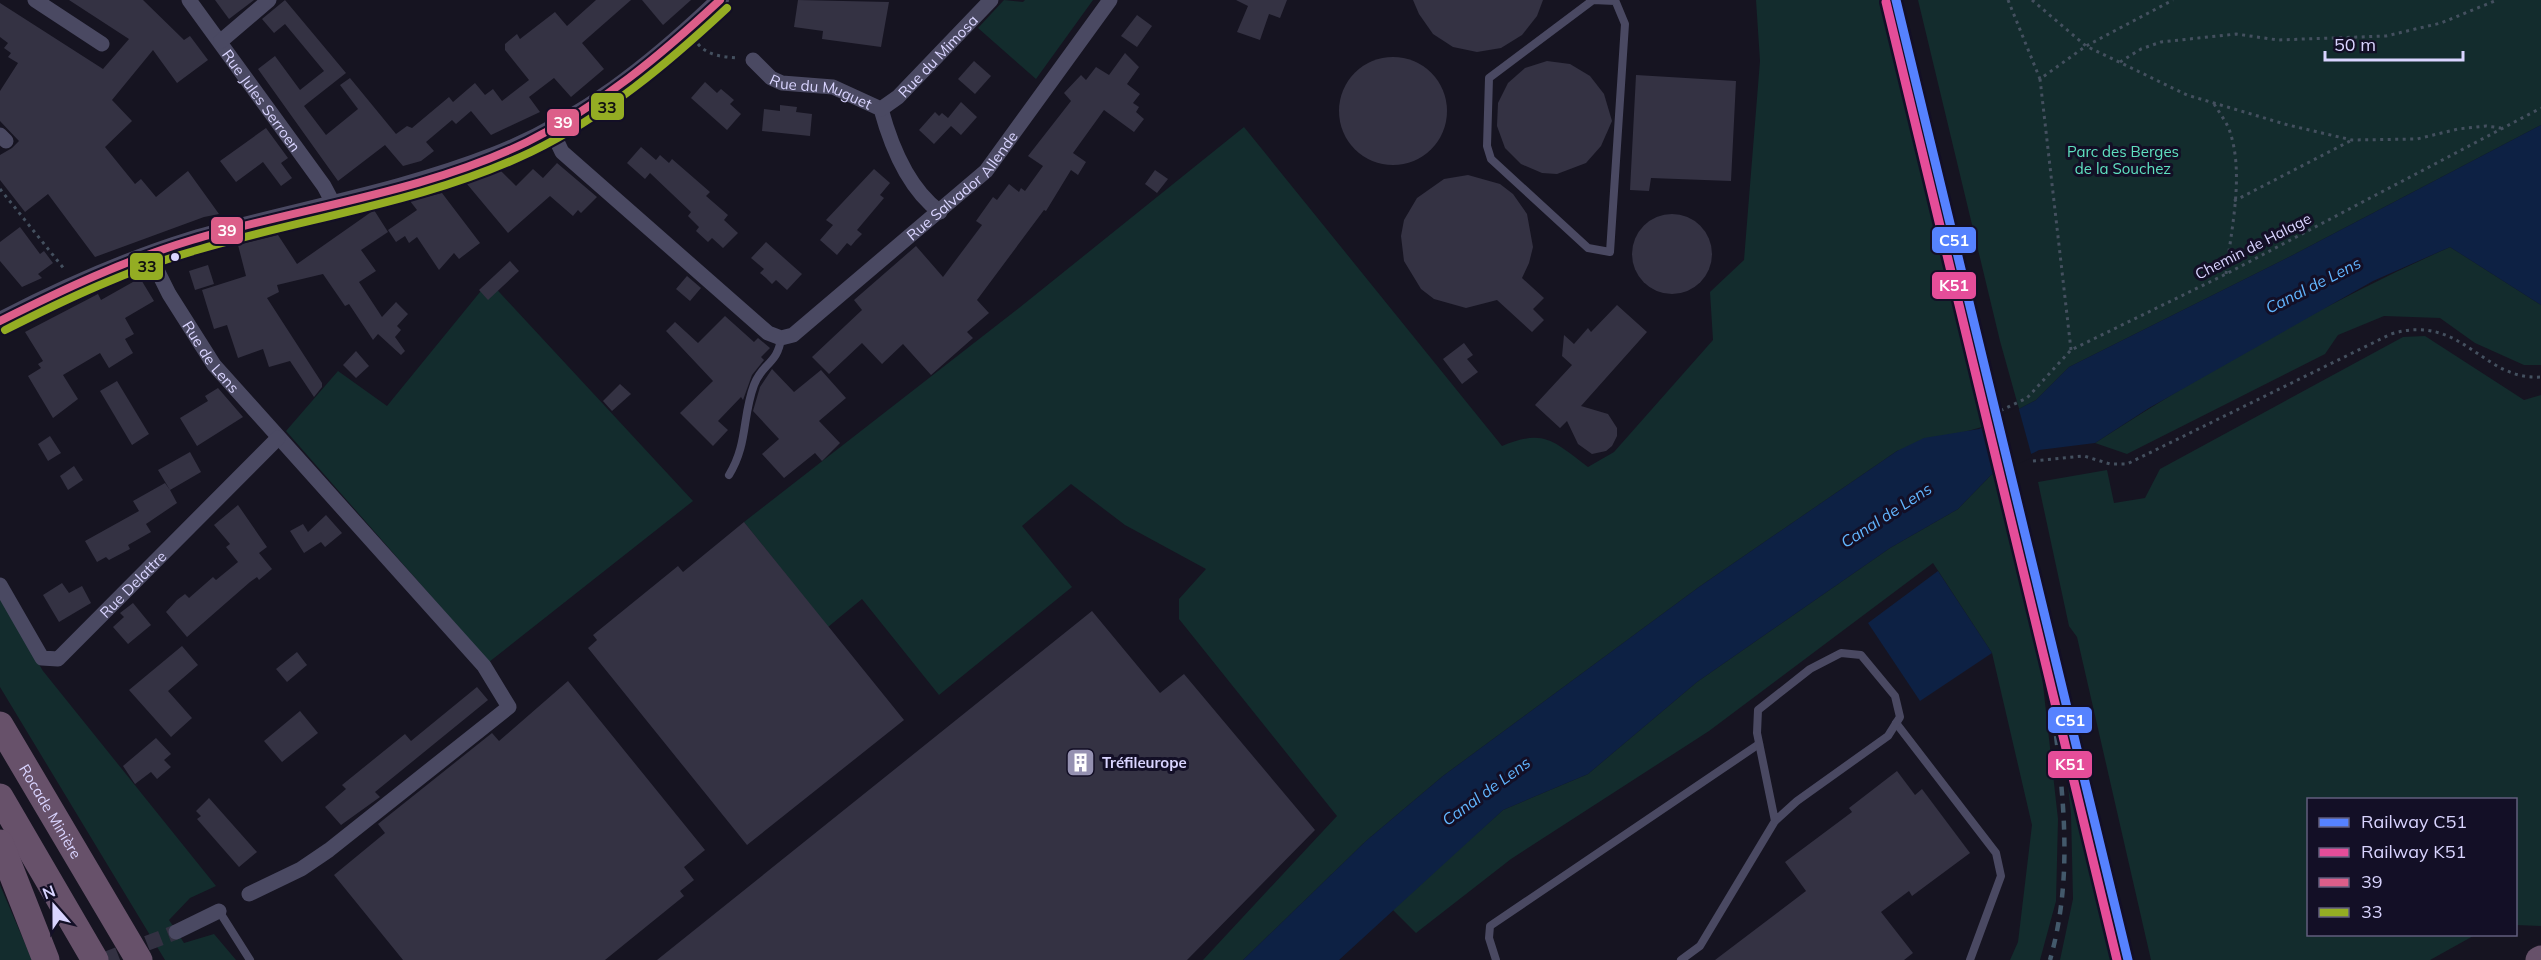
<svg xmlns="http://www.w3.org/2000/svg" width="2541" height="960" viewBox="0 0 2541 960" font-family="Mulish,sans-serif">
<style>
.green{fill:#132c2d}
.water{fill:#0d2144}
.pier{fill:#161421}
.building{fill:#343243}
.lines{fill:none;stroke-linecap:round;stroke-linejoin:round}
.minor-tunnel{stroke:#333142;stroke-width:15;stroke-dasharray:15 8;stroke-linecap:butt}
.path{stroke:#44505f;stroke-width:3;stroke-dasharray:3 4.5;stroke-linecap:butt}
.service{stroke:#4a4962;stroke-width:8}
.minor{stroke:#4a4962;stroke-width:15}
.tertiary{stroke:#4a4962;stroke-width:18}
.motorway{stroke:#67516a;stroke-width:27}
.rail{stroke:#43596b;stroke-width:4.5;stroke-dasharray:9 8;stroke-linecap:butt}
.bus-1-casing{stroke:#130f26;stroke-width:12}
.bus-2-casing{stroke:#130f26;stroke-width:12}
.bus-1{stroke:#dc5e89;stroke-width:8}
.bus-2{stroke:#94ad23;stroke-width:8}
.rail-1-casing{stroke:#130f26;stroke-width:14}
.rail-2-casing{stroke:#130f26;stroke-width:14}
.rail-1{stroke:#5682ff;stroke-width:9}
.rail-2{stroke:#e54d99;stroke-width:9}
.bus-dot{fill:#d9d4ff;stroke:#130f26;stroke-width:2}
.labels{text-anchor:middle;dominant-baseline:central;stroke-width:6;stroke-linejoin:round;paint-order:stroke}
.street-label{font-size:15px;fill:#d9d4ff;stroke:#130f26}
.park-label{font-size:15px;fill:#5fe0c0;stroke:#130f26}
.poi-label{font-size:15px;font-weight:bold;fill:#d9d4ff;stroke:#130f26;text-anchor:start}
.water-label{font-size:16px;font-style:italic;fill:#62b6ff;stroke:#130f26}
.line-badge{stroke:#130f26;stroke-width:2}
.badge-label{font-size:16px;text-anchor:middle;font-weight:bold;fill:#fff}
.pale-badge-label{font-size:16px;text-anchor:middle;font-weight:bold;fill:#111}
</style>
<rect width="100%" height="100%" fill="#161421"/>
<g class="green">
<polygon points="1004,0 1023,2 1025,0 1093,0 1036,79 978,28"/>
<path d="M 1756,0 L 1885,0 L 1989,425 L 1897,451 L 1699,587 L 1443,776 L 1366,841 L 1243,960 L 1203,960 L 1337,816 L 1179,619 L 1179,599 L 1206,569 L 1125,525 L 1071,484 L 1022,526 L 1072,587 L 939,695 L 862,599 L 828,627 L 744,522 L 1019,308 L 1244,127 L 1502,446 C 1545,428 1554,442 1588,467 L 1614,452 L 1713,340 L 1710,292 L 1744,260 L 1760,61 Z"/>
<polygon points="1918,0 2541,0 2541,125 2293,255 2069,367 2036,400 2019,409 2000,341"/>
<path d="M 2450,247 L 2541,305 L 2541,365 L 2524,365 L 2475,343 L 2440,318 L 2384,316 L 2338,335 L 2325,354 L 2127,454 L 2095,443 C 2208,370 2327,302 2450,247 Z"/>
<polygon points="489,281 693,501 489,662 286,431 338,371 387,406"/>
<polygon points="2425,336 2524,400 2541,395 2541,926 2516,925 2516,800 2308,800 2308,934 2475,935 2430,960 2151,960 2077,637 2069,626 2038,482 2107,470 2114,503 2145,498 2160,469 2403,337"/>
<polygon points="2002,470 2036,622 2058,819 2056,901 2040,960 2010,960 2018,942 2032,825 1992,653 1933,563 1709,731 1511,859 1416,933 1392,909 1503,810 1588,774 1697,682 1890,548 1958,509 1991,475"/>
<polygon points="0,599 43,671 216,886 190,898 169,920 184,943 214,934 236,960 165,960 0,687"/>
<polygon points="2070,765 2117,960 2060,960 2073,899 2071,814 2066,767"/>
<polygon points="0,885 32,960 0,960"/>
</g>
<g class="water">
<polygon points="2541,125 2541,305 2450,247 2373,281 2149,408 2095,443 2039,450 1991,475 1958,509 1890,548 1697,682 1588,774 1503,810 1339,960 1243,960 1366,841 1443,776 1699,587 1897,451 1924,438 1979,429 1989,425 2036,400 2069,367 2293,255"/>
<polygon points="1938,571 1992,653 1920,701 1868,623"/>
</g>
<polygon class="pier" points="2018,406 2032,457 2002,473 1989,422"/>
<g class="building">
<polygon points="69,0 143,0 184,40 190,36 208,60 177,83 153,50 112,100 132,121 105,147 135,184 141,179 156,197 188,171 219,214 204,217 95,257 48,194 25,212 0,180 0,155 12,148 19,141 0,121 0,91 18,63 8,57 11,53 4,48 8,43 0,37 0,3 103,69 129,39"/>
<polygon points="215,0 254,0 229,19"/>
<polygon points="285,0 346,73 304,106 326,135 358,109 340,85 350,78 396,134 407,126 412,128 449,97 453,102 475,83 485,95 493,89 502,101 529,80 505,50 505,44 517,34 520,39 555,12 567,26 596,0 631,0 582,43 604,69 571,97 554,78 529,97 540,112 491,135 471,111 456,124 452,120 426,142 434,151 421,161 403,166 385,145 338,181 258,69 275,56 300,90 324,71 285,24 274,33 262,19"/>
<polygon points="642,0 691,0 663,25"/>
<polygon points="798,0 889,2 881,47 822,39 823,31 794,27"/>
<polygon points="1236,0 1287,0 1280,18 1269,14 1260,40 1237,32 1248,6"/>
<polygon points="1413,0 1543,0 1537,16 1522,35 1501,48 1477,52 1453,47 1433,34 1419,14"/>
<polygon points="1137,15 1152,26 1137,47 1121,36"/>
<polygon points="1125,53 1139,67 1127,84 1140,94 1133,103 1139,107 1136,112 1144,119 1134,132 1104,110 1073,153 1086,162 1078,175 1071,170 1046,211 1044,210 977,300 989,313 967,332 973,338 931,375 903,344 882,364 862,343 829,374 812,357 862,310 854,300 916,246 943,277 982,225 976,221 993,197 997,200 1009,184 1019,192 1021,188 1025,191 1043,166 1028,156 1071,101 1064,93 1081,75 1086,80 1096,67 1109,75"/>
<circle cx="1393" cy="111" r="54"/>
<polygon points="974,61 991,76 975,94 958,79"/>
<polygon points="1547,61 1570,64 1590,76 1604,94 1612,121 1601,146 1586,163 1557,174 1542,173 1521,164 1505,148 1497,126 1498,103 1508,83 1525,68"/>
<polygon points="1636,75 1736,81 1731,181 1651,178 1649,191 1630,190"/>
<polygon points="705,82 717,93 721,89 727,94 734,100 730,104 741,114 727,130 691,98"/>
<polygon points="961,102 977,117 961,135 951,126 934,144 919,130 935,112 939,116 942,113 948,118"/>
<polygon points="780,105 797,107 796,112 812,114 810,136 762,131 764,109 780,111"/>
<polygon points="266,128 288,158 281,163 292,178 281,186 263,162 236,182 220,161"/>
<polygon points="641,147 656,160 660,155 669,163 672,159 710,192 706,196 728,215 724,220 738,233 723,248 712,238 708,242 696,231 699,227 688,216 691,212 650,173 645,179 627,163"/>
<polygon points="557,163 597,197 581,213 578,210 573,216 550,196 508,233 467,184 500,170 516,186 533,169 543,178"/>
<polygon points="874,169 890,183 880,195 884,198 857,230 862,234 856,240 851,246 847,243 837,255 820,240 833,225 826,220"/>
<polygon points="1155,170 1168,179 1157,193 1145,184"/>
<polygon points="1468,175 1500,184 1513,194 1527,214 1533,247 1529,263 1522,278 1544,298 1533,309 1544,320 1532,332 1497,300 1466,308 1434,299 1421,289 1404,261 1401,236 1404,220 1417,198 1444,179"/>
<polygon points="442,193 480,243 459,259 454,253 439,270 417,237 409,243 405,236 396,242 388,230 417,210 410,201"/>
<polygon points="374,210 388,232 361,250 376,271 359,282 382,317 396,302 408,314 397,326 401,330 395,337 405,351 401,355 378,334 373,340 349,304 345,306 323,274 277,285 279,292 267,298 322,383 322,387 314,397 290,361 269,367 263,349 238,358 227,325 214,329 202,290 246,276 238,245 278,235 297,264"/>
<circle cx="1672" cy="254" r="40"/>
<polygon points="20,227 40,254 44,251 53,263 38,274 42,278 22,287 0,261 0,242"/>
<polygon points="766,242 802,274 787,290 776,280 772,284 766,278 760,273 764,269 751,258"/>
<polygon points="510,261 519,271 488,300 479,290"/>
<polygon points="208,265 214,284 195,290 189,271"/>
<polygon points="687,276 701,288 690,301 676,289"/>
<polygon points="140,278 154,301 125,318 134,334 125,339 133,353 109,368 100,353 63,375 78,399 53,418 28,376 41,368 38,364 43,361 25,332 98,294 101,300"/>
<polygon points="1617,305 1647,332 1581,406 1608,414 1617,428 1617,436 1612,446 1606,451 1592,454 1578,444 1567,421 1560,428 1535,405 1572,365 1562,356 1564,335 1574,344 1588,328 1591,332"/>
<polygon points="725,316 754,342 758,338 770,348 761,357 764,360 752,375 743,400 741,397 718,421 728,430 713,446 680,413 713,381 666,331 675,322 698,343"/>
<polygon points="1464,343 1473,355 1467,359 1478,372 1462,384 1443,359"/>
<polygon points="356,351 369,366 356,378 343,365"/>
<polygon points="772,369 794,392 821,370 846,398 819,421 840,443 822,461 815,453 784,478 762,454 779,439 753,411 760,387"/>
<polygon points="117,381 149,434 132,445 100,391"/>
<polygon points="620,384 631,394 612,411 603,401"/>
<polygon points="218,388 243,417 197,446 180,418 208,401 205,396"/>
<polygon points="50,436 61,453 48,461 38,444"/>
<polygon points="190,452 201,472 170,490 177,503 146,524 151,532 128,545 130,549 109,560 106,557 97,562 85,541 139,511 133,501 165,483 170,490 158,470"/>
<polygon points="74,466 83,480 68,490 60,476"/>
<polygon points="238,505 267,547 259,553 272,569 259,580 257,577 250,582 187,637 166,612 177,600 185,594 189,598 213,577 216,580 238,562 226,547 230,544 214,525"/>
<polygon points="326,515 342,533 325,547 321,542 304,553 290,531 303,524 308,532"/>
<polygon points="744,522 904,720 747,845 588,648 597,640 593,635 678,566 683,572"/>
<polygon points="62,583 69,593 82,586 91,603 59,622 43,595"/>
<polygon points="133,603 151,625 128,644 113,627 124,617 120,613"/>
<polygon points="1092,611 1160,693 1184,674 1315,830 1187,960 657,960"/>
<polygon points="182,646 198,665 168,691 192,718 171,737 129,690"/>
<polygon points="297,652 307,665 287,682 276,669"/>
<polygon points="568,681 705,850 684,867 694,880 680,891 684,896 605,960 403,960 334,875 385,833 378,824 492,733 499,741"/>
<polygon points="477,687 488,700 375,792 380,797 341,825 325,807 346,789 342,785 405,734 411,741"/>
<polygon points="300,711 318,733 282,762 264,741"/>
<polygon points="156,738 171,754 164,760 171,767 157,779 151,772 135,784 123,766"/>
<polygon points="1897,771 1915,795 1922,789 1970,853 1912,896 1909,891 1881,912 1913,953 1904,960 1715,960 1806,891 1785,862 1852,812 1849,808"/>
<polygon points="209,798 257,852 239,867 197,819 201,816 196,811"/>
</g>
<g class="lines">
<polyline class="minor-tunnel" points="104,960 176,932"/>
<g class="path">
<polyline points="2008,0 2040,79"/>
<polyline points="2032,0 2086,46 2187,95 2288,125 2352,140 2417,139 2458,129 2486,126 2501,128"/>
<path d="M 698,44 C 708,56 724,57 738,58"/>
<polyline points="2120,62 2141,49 2161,42 2236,34 2278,40 2386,36 2441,23 2497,0"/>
<path d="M 2214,104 C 2219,112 2225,120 2229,129 C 2245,173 2231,229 2226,274"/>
<polyline points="0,189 65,270"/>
<polyline points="2234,201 2352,140"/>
<polyline points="2071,350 2040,79 2086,46 2173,0"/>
<polyline points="1987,417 2027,398 2071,350 2226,274 2541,108"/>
<path d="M 2033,461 L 2084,456 L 2110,464 L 2127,464 L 2391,334 C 2462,312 2482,381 2541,377"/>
</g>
<g class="service">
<polyline points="1615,1 1593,0 1489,78 1487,146 1491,159 1588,248 1610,252 1625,24 1615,0"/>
<path d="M 729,475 C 748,444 742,417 754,385 C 762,363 778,364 781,338"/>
<polyline points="1896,723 1996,853 2001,876 1970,960"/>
<polyline points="219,911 250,960"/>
<polyline points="1496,960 1489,938 1490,926 1759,744"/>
<polyline points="1681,960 1700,946 1775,821 1797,801 1888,736 1900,717 1895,696 1861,655 1841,653 1810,669 1758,710 1757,733 1775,821"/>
</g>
<g class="minor">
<polyline points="35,0 102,44"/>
<path id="s1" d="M 189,0 L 324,186 L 333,203"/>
<polyline points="221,41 269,0"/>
<path id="s2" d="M 753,60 L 771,78 L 782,83 L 833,87 L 881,109 C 891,146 909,189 940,212"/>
<path id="s3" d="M 881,109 L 898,97 L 991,0"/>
<path id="s4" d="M 551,129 L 562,152 L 768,333 L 781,338 L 793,335 L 986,171 L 1110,0"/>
<polyline points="0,135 6,141"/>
<path id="s5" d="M 150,256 L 169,294 L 214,365 L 484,666 L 509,707 L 329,850 L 301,869 L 249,894"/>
<path id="s6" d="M 0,585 L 42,658 L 58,659 L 278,438"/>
<polyline points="176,932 219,911"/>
</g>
<path class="tertiary" d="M 0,321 C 60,290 127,260 192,240 C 292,211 397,194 494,156 C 581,122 653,64 720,0"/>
<g class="motorway">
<path id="s7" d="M 0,725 L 139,960"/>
<polyline points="0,797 95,960"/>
<polyline points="0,843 46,960"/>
<polyline points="2539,960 2541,959"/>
</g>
<path class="rail" d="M 2029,551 C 2041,606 2048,662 2054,719 C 2064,801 2073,879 2050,960"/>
<defs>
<path id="bus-1" d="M 0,321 C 62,290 125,260 192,240 C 303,207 422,193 527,142 C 600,106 661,55 720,0"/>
<path id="bus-2" d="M 5,330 C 66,299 130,269 197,250 C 308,217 426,202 531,152 C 605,116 668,63 727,8"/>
</defs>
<use href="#bus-1" class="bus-1-casing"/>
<use href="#bus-2" class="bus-2-casing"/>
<use href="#bus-1" class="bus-1"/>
<use href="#bus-2" class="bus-2"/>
<defs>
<polyline id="rail-1" points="1896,0 2128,960"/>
<polyline id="rail-2" points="1886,2 2117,960"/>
</defs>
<use href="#rail-1" class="rail-1-casing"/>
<use href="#rail-2" class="rail-2-casing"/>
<use href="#rail-1" class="rail-1"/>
<use href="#rail-2" class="rail-2"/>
</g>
<defs>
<symbol id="building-square" viewBox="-11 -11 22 22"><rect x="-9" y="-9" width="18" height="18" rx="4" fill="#9591b1" stroke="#130f26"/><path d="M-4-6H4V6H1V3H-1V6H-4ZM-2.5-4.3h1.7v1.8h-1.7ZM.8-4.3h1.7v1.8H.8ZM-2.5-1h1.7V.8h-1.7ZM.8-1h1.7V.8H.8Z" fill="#fff"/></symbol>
</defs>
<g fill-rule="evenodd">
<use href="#building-square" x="1064" y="746" width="33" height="33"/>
</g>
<circle class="bus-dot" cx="175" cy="257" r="5"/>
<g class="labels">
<g class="street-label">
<text stroke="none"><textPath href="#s3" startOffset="78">Rue du Mimosa</textPath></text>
<text stroke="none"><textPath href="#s2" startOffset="78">Rue du Muguet</textPath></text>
<text stroke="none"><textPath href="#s1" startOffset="124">Rue Jules Serroen</textPath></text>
<text stroke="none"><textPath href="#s4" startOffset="552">Rue Salvador Allende</textPath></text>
<text transform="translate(2253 246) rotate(-27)">Chemin de Halage</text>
<text stroke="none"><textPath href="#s5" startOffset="118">Rue de Lens</textPath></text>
<text stroke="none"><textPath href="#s6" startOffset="206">Rue Delattre</textPath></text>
<text stroke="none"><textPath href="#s7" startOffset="100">Rocade Minière</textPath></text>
</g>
<g class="park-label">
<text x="2123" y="151">Parc des Berges<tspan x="2123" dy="17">de la Souchez</tspan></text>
</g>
<g class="poi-label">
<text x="1102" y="762">Tréfileurope</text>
</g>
<g class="water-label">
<text transform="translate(2313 285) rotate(-27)">Canal de Lens</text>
<text transform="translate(1886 515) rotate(-33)">Canal de Lens</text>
<text transform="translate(1486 791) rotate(-36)">Canal de Lens</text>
</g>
</g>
<g class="line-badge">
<rect x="590" y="92" width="35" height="29" rx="6" fill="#94ad23"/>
<rect x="546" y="108" width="34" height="29" rx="6" fill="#dc5e89"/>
<rect x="210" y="216" width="34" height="29" rx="6" fill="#dc5e89"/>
<rect x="1931" y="226" width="46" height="28" rx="6" fill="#5682ff"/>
<rect x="129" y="252" width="35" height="29" rx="6" fill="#94ad23"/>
<rect x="1931" y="271" width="46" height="29" rx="6" fill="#e54d99"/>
<rect x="2047" y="706" width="46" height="28" rx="6" fill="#5682ff"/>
<rect x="2047" y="750" width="46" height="29" rx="6" fill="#e54d99"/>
</g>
<g class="badge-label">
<text x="563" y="128">39</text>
<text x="227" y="236">39</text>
<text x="1954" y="246">C51</text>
<text x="1954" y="291">K51</text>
<text x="2070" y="726">C51</text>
<text x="2070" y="770">K51</text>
</g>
<g class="pale-badge-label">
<text x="607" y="113">33</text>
<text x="147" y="272">33</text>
</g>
<rect x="2307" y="798" width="210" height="138" fill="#130f26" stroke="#625e7d" stroke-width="1.5"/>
<rect x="2319" y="818" width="30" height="9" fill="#5682ff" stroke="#625e7d" stroke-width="1.5"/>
<text x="2361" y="828" font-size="18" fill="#d9d4ff">Railway C51</text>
<rect x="2319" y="848" width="30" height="9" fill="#e54d99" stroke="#625e7d" stroke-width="1.5"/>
<text x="2361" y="858" font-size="18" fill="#d9d4ff">Railway K51</text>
<rect x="2319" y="878" width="30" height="9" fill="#dc5e89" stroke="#625e7d" stroke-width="1.5"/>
<text x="2361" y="888" font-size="18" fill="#d9d4ff">39</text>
<rect x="2319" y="908" width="30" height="9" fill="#94ad23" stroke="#625e7d" stroke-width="1.5"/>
<text x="2361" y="918" font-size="18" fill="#d9d4ff">33</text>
<g transform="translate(54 906) rotate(339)" stroke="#130f26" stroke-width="4.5" paint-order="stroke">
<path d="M0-4.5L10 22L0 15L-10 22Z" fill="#d9d4ff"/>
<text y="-9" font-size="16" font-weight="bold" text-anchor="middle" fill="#d9d4ff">N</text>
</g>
<path d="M2325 51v9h138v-9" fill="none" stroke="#d9d4ff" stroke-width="3"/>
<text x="2334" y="51" font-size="18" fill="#d9d4ff" stroke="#130f26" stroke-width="4.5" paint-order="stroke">50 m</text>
</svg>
